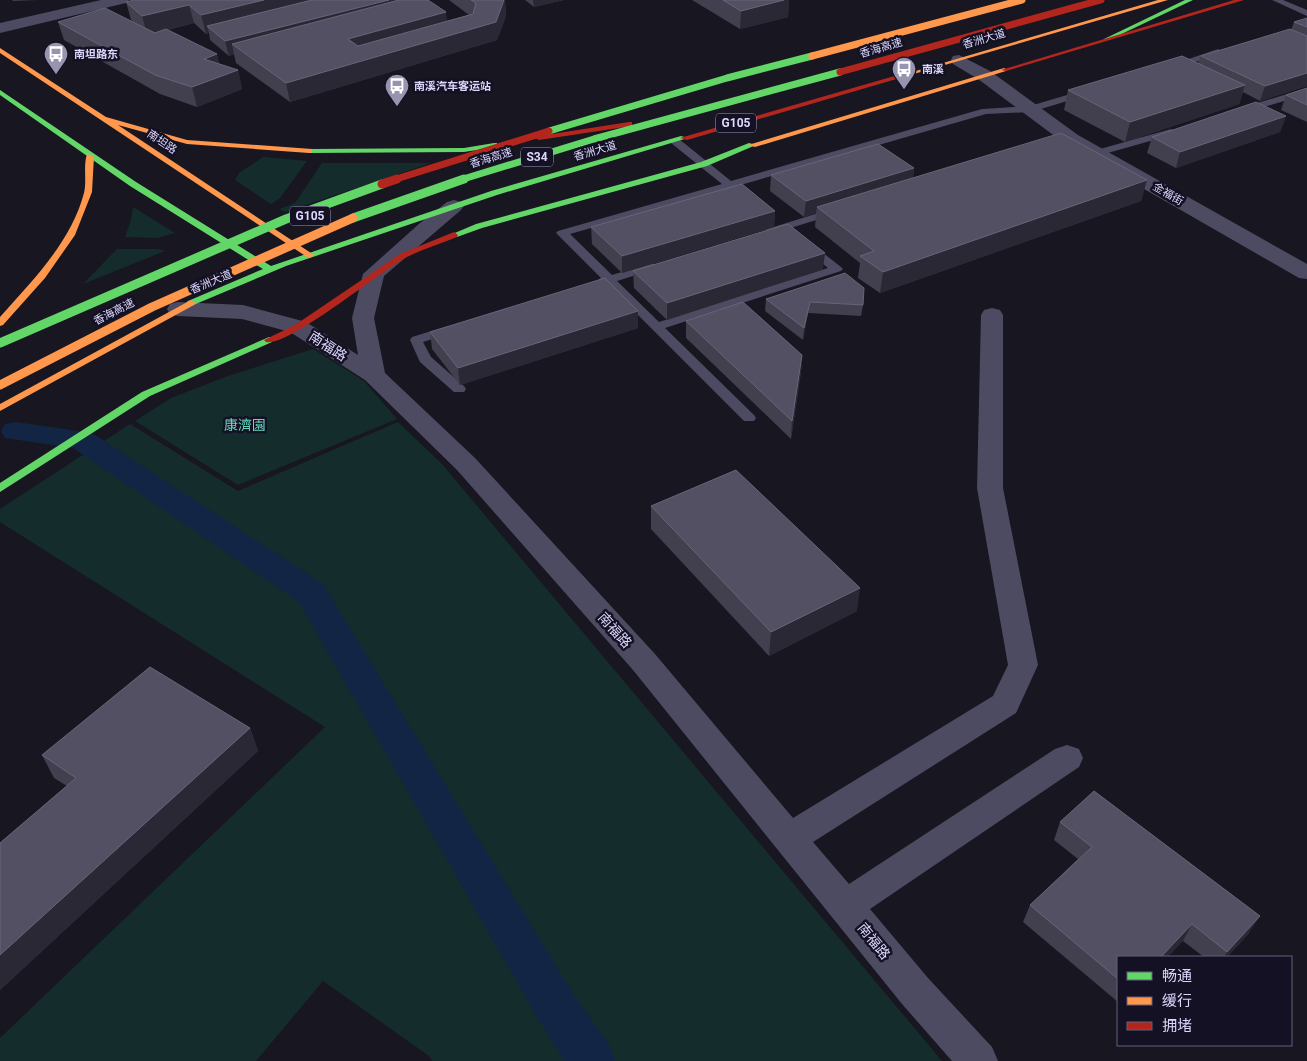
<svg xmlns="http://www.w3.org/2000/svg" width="1307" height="1061" viewBox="0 0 1307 1061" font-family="Roboto,'Noto Sans SC',sans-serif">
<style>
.green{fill:#152c2c}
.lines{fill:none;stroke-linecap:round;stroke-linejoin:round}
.canal{fill:#132544;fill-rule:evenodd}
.lane{fill:#4d4b61;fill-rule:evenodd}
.street{fill:#4d4b61;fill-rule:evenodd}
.fast{fill:#63d668;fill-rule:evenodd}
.slow{fill:#ff974d;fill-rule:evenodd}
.jam{fill:#b3261e;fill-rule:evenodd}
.fast-bridge-far1{stroke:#63d668;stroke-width:7}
.fast-bridge{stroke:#63d668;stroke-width:9}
.slow-bridge-far1{stroke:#ff974d;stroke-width:7}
.slow-bridge{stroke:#ff974d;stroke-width:9}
.jam-bridge-far1{stroke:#b3261e;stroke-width:7}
.jam-bridge{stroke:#b3261e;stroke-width:9}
.wall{fill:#423f4f}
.shaded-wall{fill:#2a2834}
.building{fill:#525062;stroke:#68657a}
.labels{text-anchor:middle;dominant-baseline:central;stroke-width:5;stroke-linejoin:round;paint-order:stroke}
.far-street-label{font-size:11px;fill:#dcd8fc;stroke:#141125}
.far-poi-label{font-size:11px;font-weight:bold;fill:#dcd8fc;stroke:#141125;text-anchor:start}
.shield{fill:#141125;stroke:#a09cbc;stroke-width:1}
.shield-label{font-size:12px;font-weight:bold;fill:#dcd8fc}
.street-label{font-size:14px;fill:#dcd8fc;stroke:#141125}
.park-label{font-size:14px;fill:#68d8bd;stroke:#141125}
</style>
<rect width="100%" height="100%" fill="#181620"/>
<g class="green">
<polygon points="263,157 307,161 280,198 271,204 235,180 239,173"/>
<polygon points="322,163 431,163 285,212 279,209 295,203"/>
<polygon points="133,207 175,233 158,238 125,237 131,220"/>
<polygon points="117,249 158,249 165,251 83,284"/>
<polygon points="313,349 364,381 397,419 238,485 135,421 171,398 228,376"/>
<polygon points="398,422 442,464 942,1061 432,1061 429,1056 323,981 256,1061 0,1061 0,1038 325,727 0,522 0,509 130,424 238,491"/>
</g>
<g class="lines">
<polygon class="canal" points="16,422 92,433 323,584 572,992 609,1045 615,1061 565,1061 540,1022 299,602 73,448 5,438 1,431 5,424"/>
<g class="lane">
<polygon points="1272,0 1283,0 1307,10 1307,16"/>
<polygon points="1218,49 1223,52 1221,54 1173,69 1168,66"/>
<polygon points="1307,88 1307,94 1244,113 1239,110 1241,108"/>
<polygon points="1084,90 1089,93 1087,95 1031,112 986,114 737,186 741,190 740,192 732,192 728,189 570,234 612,275 651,263 655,265 657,267 655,269 617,281 659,322 828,268 805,249 803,247 805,245 813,245 841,267 843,269 841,271 665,328 754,415 756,418 754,421 744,421 607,284 598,285 596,282 601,278 556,233 558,231 722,184 671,143 671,139 679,139 731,181 982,109 1030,106"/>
<polygon points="1171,129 1176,132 1175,134 1097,156 1092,153 1093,151"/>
<polygon points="835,208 840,211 839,213 771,234 765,231 767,229"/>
<polygon points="448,326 454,330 452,333 423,342 431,357 464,386 466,389 464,392 454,392 420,362 410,340 412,337"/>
</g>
<g class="street">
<polygon points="101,0 129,0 126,3 0,33 0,23"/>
<polygon points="959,55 990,71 1078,135 1307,264 1307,279 1299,278 1064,143 978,79 953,64 951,60 953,56"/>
<polygon points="454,200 461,202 464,206 461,210 384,276 374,318 385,373 475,458 655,654 793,818 993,696 1008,665 977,488 981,315 984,310 992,308 1000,310 1003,315 1003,488 1038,665 1016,713 813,842 849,884 1055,749 1067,745 1079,749 1083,758 1079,767 870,909 928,978 992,1047 998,1061 952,1061 902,1004 633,670 457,470 365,380 290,332 242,319 178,316 170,314 167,309 170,304 178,302 243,305 306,322 358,355 352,318 363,274 420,223 447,202"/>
</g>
<g class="fast">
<polygon points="1185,0 1193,0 1109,40 1104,39"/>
<polygon points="0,90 136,182 271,266 491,191 681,136 688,138 497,195 286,266 191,306 186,303 188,301 263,269 130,186 0,95"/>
<polygon points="494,143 497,143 497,147 464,152 309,153 305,151 309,149 464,148"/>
<polygon points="749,143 756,145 707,166 482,228 457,237 451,237 450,235 476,224 701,162"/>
<polygon points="269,337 272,338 272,342 150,396 0,492 0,483 142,392"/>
</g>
<g class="slow">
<polygon points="1158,0 1168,0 900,78 895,77"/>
<polygon points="0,48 106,117 187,140 312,149 312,153 309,153 187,144 118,125 314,255 310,258 307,257 0,53"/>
<polygon points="1004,68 1007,70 1006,71 755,147 748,145"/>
<path d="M 87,154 L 94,156 L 92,192 L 75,235 L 45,278 L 3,325 L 0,326 L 0,317 C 33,280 71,242 84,193 C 87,181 83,166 87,154 Z"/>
<polygon points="191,300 196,303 194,305 0,411 0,404"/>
</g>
<g class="jam">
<polygon points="1234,0 1244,0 1006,71 1001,70"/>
<polygon points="898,75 901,77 900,78 687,140 680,138"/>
<polygon points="629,122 632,122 632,126 539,140 535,138 539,136"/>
<path d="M 454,232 L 458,235 L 457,237 C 440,244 423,249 407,257 C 380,271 289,347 266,342 L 264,340 L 295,325 L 400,254 Z"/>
</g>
<g class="fast-bridge-far1">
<polyline points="549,131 727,78 812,56"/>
<polyline points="460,180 594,139 840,72"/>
</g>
<g class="fast-bridge">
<polyline points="353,218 464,179"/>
<polyline points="0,343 286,219 382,184"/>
</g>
<polyline class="slow-bridge-far1" points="812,56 1022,0"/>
<polyline class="slow-bridge" points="0,385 152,307 353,218"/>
<g class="jam-bridge-far1">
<polyline points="840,72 1101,0"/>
<polyline points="393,180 549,131"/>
</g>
<polyline class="jam-bridge" points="382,184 397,179"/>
</g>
<g class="wall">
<polygon points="12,0 38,0 13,1"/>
<polygon points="449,0 505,0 506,16 497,40 290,102 236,63 234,54 229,56 210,40 209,33 206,34 194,23 167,30 217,54 219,64 238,70 242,89 197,107 160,94 64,40 58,22 135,23 131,20 126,2 447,21 469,15"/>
<polygon points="525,0 564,0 534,7"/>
<polygon points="692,0 789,0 788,17 740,29"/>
<polygon points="1307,18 1307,86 1260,101 1243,92 1239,104 1125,142 1064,110 1068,90 1198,63 1201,56 1291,30 1294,22"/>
<polygon points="1307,88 1307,122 1281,110 1286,95"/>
<polygon points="1286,116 1280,132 1176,168 1147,153 1152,137"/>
<polygon points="914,168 913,178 1147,180 1141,201 880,293 858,278 860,263 815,227 816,213 804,217 770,191 771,175"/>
<polygon points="775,211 774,227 622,273 592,244 591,227"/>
<polygon points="823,269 667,320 634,288 633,271"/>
<polygon points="766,299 863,305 861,316 808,313 803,340 765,311"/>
<polygon points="686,321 802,355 801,372 791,439 686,338"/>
<polygon points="638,328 460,385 432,349 430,332"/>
<polygon points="651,506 857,611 769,656 651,529"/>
<polygon points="250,728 258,751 0,990 0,843 67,786 54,778 42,755"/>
<polygon points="1060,822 1249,933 1227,957 1204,957 1183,941 1118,957 1118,1002 1023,922 1030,905 1078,859 1054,840"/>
</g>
<g class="shaded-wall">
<polygon points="264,0 338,0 207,26 209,33 206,34 201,15"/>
<polygon points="389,0 411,0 232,44 234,54 229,56 225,41"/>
<polygon points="504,0 505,0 506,16 497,40 290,102 286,83 496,22"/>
<polygon points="533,0 564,0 534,7"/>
<polygon points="784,0 789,0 788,17 740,29 741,11"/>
<polygon points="189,5 194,23 147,34 142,16"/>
<polygon points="446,12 448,30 351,57 348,39"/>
<polygon points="217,54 221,73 204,59"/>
<polygon points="238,70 242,89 197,107 192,87"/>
<polygon points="1307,73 1307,86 1260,101 1265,86"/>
<polygon points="1245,85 1239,104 1125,142 1130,122"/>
<polygon points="1286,116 1280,132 1176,168 1180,152"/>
<polygon points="914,168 912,183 817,207 816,213 804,217 806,201"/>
<polygon points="1147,180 1141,201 880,293 883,272"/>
<polygon points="775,211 774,227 622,273 622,256"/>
<polygon points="825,253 823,269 667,320 667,303"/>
<polygon points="810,302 808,313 803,340 804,328"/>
<polygon points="638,311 638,328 460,385 458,368"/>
<polygon points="802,355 801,372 791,439 792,421"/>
<polygon points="860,588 857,611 769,656 771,632"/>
<polygon points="250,728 258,751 0,990 0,955"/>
<polygon points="1260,916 1249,933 1227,957 1224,957 1227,952"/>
<polygon points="1192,924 1183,941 1168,957 1161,957"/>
</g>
<g class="building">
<polygon points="134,0 264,0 201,15 189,5 142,16 126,2"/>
<polygon points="312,0 389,0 225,41 207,26"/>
<polygon points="399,0 428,0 446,12 348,39 358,46 473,14 476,3 471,0 504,0 496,22 286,83 232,44"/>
<polygon points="723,0 784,0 741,11"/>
<polygon points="105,8 155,33 166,29 217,54 204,59 238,70 192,87 155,75 58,22"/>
<polygon points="1307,18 1307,27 1294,22"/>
<polygon points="1290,29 1307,36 1307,73 1265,86 1201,56"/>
<polygon points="1182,56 1245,85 1130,122 1068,90"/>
<polygon points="1307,88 1307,105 1286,95"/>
<polygon points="1256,102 1286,116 1180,152 1152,137"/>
<polygon points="1061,133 1147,180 883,272 860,256 874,251 817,207"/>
<polygon points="878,144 914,168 806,201 771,175"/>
<polygon points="742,184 775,211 622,256 591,227"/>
<polygon points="788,224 825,253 667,303 633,271"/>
<polygon points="845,273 864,288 863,305 810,302 804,328 766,299"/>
<polygon points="605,278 638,311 458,368 430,332"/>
<polygon points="743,302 802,355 792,421 686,321"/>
<polygon points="736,470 860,588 771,632 651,506"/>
<polygon points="150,667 250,728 0,955 0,843 76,778 42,755"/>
<polygon points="1094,791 1260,916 1227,952 1192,924 1161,957 1118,957 1118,979 1030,905 1092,847 1060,822"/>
</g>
<defs>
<symbol id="bus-pin" viewBox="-11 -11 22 30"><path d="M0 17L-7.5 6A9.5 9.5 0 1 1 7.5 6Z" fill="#9794af" stroke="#141125"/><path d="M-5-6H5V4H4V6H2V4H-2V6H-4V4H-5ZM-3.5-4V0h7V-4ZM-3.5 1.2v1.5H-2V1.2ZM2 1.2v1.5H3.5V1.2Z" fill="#fff"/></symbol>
</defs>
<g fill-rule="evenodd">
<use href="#bus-pin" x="42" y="40" width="28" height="38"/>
<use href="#bus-pin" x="890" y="55" width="28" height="38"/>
<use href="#bus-pin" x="383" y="72" width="28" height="38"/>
</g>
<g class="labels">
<g class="far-street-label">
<text transform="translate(984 39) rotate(-16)">香洲大道</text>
<text transform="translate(881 48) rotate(-16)">香海高速</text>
<text transform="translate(162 142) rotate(34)">南坦路</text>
<text transform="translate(595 151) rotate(-16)">香洲大道</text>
<text transform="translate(491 158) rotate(-17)">香海高速</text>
<text transform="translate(1168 194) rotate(30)">金福街</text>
<text transform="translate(211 282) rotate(-23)">香洲大道</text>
<text transform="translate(114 312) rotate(-27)">香海高速</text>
</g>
<g class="far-poi-label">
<text x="74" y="54">南坦路东</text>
<text x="922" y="69">南溪</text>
<text x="414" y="86">南溪汽车客运站</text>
</g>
<g class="shield">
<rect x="716" y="113.5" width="40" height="19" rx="4"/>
<rect x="521" y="147.5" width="32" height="19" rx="4"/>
<rect x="290" y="206.5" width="40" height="19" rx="4"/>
</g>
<g class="shield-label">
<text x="736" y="123">G105</text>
<text x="537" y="157">S34</text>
<text x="310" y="216">G105</text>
</g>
<g class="street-label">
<text transform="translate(328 346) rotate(33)">南福路</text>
<text transform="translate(615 630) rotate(48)">南福路</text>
<text transform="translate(874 941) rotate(51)">南福路</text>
</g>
<g class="park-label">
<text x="245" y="425">康濟園</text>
</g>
</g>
<rect x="1117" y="956" width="175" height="90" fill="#141125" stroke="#64617b"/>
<rect x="1127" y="972" width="25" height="8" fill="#63d668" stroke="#64617b"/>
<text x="1162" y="981" font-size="15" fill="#dcd8fc">畅通</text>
<rect x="1127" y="997" width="25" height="8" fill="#ff974d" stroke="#64617b"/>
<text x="1162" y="1006" font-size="15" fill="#dcd8fc">缓行</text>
<rect x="1127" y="1022" width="25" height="8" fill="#b3261e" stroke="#64617b"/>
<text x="1162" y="1031" font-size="15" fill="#dcd8fc">拥堵</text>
</svg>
